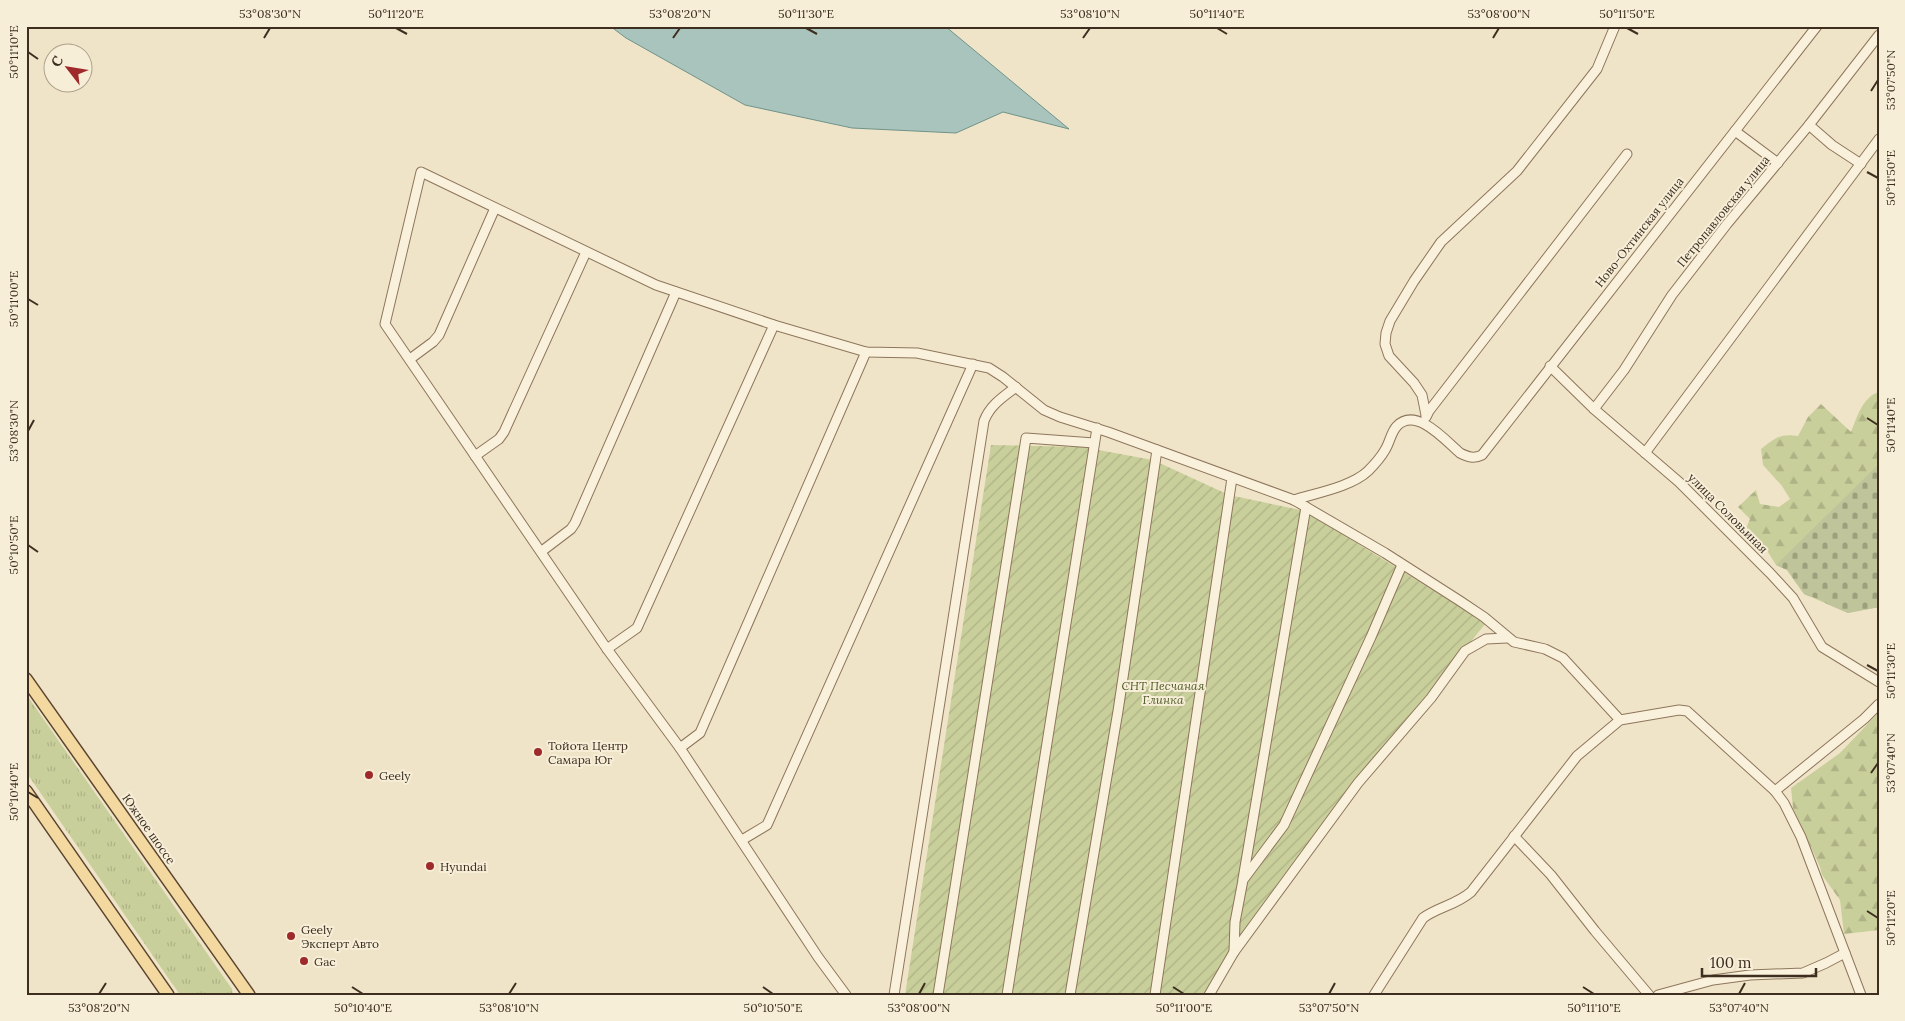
<svg xmlns="http://www.w3.org/2000/svg" width="1905" height="1021" viewBox="0 0 1905 1021" font-family="Lora,serif">
<style>
.grass{fill:url(#grass-tufts)}
.forest{fill:url(#forest-firs)}
.cemetery{fill:url(#cemetery-stones)}
.garden{fill:url(#garden-furrows)}
.water{fill:#a9c4bc;stroke:#6f938a}
.lines{fill:none;stroke-linecap:round;stroke-linejoin:round}
.minor-casing{stroke:#8d765c;stroke-width:11}
.major-casing{stroke:#5b4430;stroke-width:14}
.minor{stroke:#faf1dc;stroke-width:9}
.major{stroke:#f3d9a0;stroke-width:11}
.ticks{fill:none;stroke:#3d2e20;stroke-width:2}
.poi-dot{fill:#9e2a2b;stroke:#f7eed8;stroke-width:2}
.labels{text-anchor:middle;dominant-baseline:central;stroke-width:4;stroke-linejoin:round;paint-order:stroke}
.street-label{font-size:12px;fill:#3d2e20;stroke:#f7eed8}
.park-label{font-size:12px;font-style:italic;fill:#4d5a26;stroke:#f7eed8}
.poi-label{font-size:12px;fill:#3d2e20;stroke:#f7eed8;text-anchor:start}
.neatline{fill:none;stroke:#3d2e20;stroke-width:2}
.ticks-label{font-size:12px;text-anchor:middle;fill:#3d2e20}
</style>
<defs>
<pattern id="grass-tufts" width="24" height="20" patternUnits="userSpaceOnUse" patternTransform="scale(1.25)"><rect width="24" height="20" fill="#c9cf9b"/><path d="M3 7l-1-3M5 7V3M7 7l1-3M15 17l-1-3M17 17v-4M19 17l1-3" fill="none" stroke="#aeb285"/></pattern>
<pattern id="forest-firs" width="22" height="20" patternUnits="userSpaceOnUse" patternTransform="scale(1.25)"><rect width="22" height="20" fill="#c9cf9b"/><path d="M5 1l3.5 6h-7zM16 11l3.5 6h-7z" fill="#aeb285"/></pattern>
<pattern id="cemetery-stones" width="16" height="16" patternUnits="userSpaceOnUse" patternTransform="scale(1.25)"><rect width="16" height="16" fill="#bfc49a"/><path d="M2 7V4a2 2 0 0 1 4 0v3zM10 15v-3a2 2 0 0 1 4 0v3z" fill="#9ca07d"/></pattern>
<pattern id="garden-furrows" width="10" height="10" patternUnits="userSpaceOnUse" patternTransform="scale(1.25)"><rect width="10" height="10" fill="#c9cf9b"/><path d="M-1 1l2-2M0 10L10 0M9 11l2-2" fill="none" stroke="#aeb285"/></pattern>
</defs>
<rect width="100%" height="100%" fill="#f0e4c8"/>
<polygon class="grass" points="26,694 232,989 233,995 180,995 26,772"/>
<g class="forest">
<path d="M 1879,392 L 1879,607 L 1848,613 L 1804,594 L 1787,570 L 1776,565 L 1766,549 L 1745,531 L 1750,519 L 1738,507 L 1756,490 L 1760,504 L 1779,507 L 1790,499 L 1782,486 L 1763,465 L 1761,449 C 1775,438 1780,433 1798,436 L 1808,417 L 1821,404 L 1851,432 C 1857,418 1862,397 1879,392 Z"/>
<polygon points="1879,712 1879,930 1844,934 1840,900 1822,875 1820,867 1793,808 1791,788 1840,753"/>
</g>
<polygon class="cemetery" points="1879,464 1879,607 1848,613 1827,604 1821,600 1804,594 1787,570 1776,565"/>
<polygon class="garden" points="991,445 1082,447 1153,460 1229,495 1305,511 1486,623 1355,782 1205,995 905,995"/>
<polygon class="water" points="610,26 945,26 1069,129 1003,112 956,133 852,128 745,105 626,38"/>
<g class="lines">
<defs>
<g id="minor">
<polyline points="1809,125 1832,145 1861,164"/>
<polyline points="1735,131 1778,163"/>
<polyline points="410,359 433,342 439,335 495,208"/>
<polyline points="1550,366 1594,409 1679,482 1770,573 1793,598 1822,647 1879,682"/>
<polyline points="1594,409 1624,370 1672,295 1727,224 1809,125 1879,35"/>
<polyline points="1426,415 1422,395 1414,383 1389,356 1385,344 1386,333 1390,321 1414,281 1441,242 1517,171 1597,69 1615,26"/>
<polyline points="1426,417 1429,411 1627,154"/>
<polyline points="1645,453 1879,139"/>
<polyline points="475,456 499,439 504,432 586,252"/>
<path d="M 1294,500 C 1316,493 1351,487 1368,471 C 1374,465 1381,457 1385,450 C 1390,442 1391,432 1397,426 C 1416,406 1446,441 1460,453 C 1468,457 1474,459 1482,455 L 1817,26"/>
<polyline points="542,551 571,529 575,523 676,292"/>
<polyline points="607,649 637,628 774,325"/>
<polyline points="680,748 700,733 866,352"/>
<polyline points="1775,791 1864,719 1879,704"/>
<polyline points="1514,836 1551,875 1595,931 1649,995"/>
<polyline points="742,840 767,825 973,364"/>
<polyline points="1243,879 1306,507"/>
<polyline points="1234,952 1358,783 1431,698 1465,651 1486,639 1507,638"/>
<polyline points="846,995 818,957 680,748 607,649 385,324 421,172 656,285 774,325 866,352 917,353 989,368 1003,377 1044,410 1060,417 1108,432 1294,500 1385,553 1460,601 1484,617 1514,642 1545,649 1563,658 1620,720"/>
<path d="M 894,995 L 984,421 C 990,405 1003,397 1016,387"/>
<polyline points="938,995 1026,438 1094,443"/>
<polyline points="1007,995 1097,428"/>
<polyline points="1070,995 1118,711 1157,450"/>
<polyline points="1155,995 1232,478"/>
<polyline points="1209,995 1234,952 1235,922 1243,880 1284,825 1371,637 1402,565"/>
<path d="M 1374,995 L 1423,918 C 1438,907 1456,905 1471,892 L 1577,756 L 1620,720 L 1679,710 L 1687,711 L 1775,791 L 1784,803 L 1801,837 L 1861,995"/>
<polyline points="1658,995 1713,980 1750,975 1803,973 1826,963 1845,953"/>
</g>
<g id="major">
<polyline points="26,679 249,995"/>
<polyline points="26,791 168,995"/>
</g>
</defs>
<use href="#minor" class="minor-casing"/>
<use href="#major" class="major-casing"/>
<use href="#minor" class="minor"/>
<use href="#major" class="major"/>
</g>
<path class="ticks" d="M 396,28 L 407,34M 806,28 L 817,34M 1217,28 L 1227,34M 1627,28 L 1638,34M 264,38 L 270,28M 673,38 L 680,28M 1083,38 L 1090,28M 1493,38 L 1499,28M 28,52 L 38,59M 1871,91 L 1878,80M 1867,172 L 1878,178M 28,299 L 38,305M 1867,418 L 1878,425M 28,431 L 34,420M 28,545 L 38,552M 1867,665 L 1878,671M 1871,773 L 1878,763M 28,792 L 38,798M 1867,911 L 1878,918M 352,987 L 363,994M 763,987 L 773,994M 1173,987 L 1184,994M 1583,987 L 1594,994M 99,994 L 106,983M 509,994 L 516,983M 919,994 L 925,983M 1329,994 L 1335,983M 1739,994 L 1745,983"/>
<g class="poi-dot">
<circle cx="538" cy="752" r="5"/>
<circle cx="369" cy="775" r="5"/>
<circle cx="430" cy="866" r="5"/>
<circle cx="291" cy="936" r="5"/>
<circle cx="304" cy="961" r="5"/>
</g>
<g class="labels">
<g class="street-label">
<text transform="translate(1723 211) rotate(-51)">Петропавловская улица</text>
<text transform="translate(1639 232) rotate(-52)">Ново-Охтинская улица</text>
<text transform="translate(1728 513) rotate(45)">улица Соловьиная</text>
<text transform="translate(149 829) rotate(55)">Южное шоссе</text>
</g>
<g class="park-label">
<text x="1163" y="685">СНТ Песчаная<tspan x="1163" dy="14">Глинка</tspan></text>
</g>
<g class="poi-label">
<text x="548" y="745">Тойота Центр<tspan x="548" dy="14">Самара Юг</tspan></text>
<text x="379" y="775">Geely</text>
<text x="440" y="866">Hyundai</text>
<text x="301" y="929">Geely<tspan x="301" dy="14">Эксперт Авто</tspan></text>
<text x="314" y="961">Gac</text>
</g>
</g>
<rect width="1905" height="1021" fill="none" stroke="#f7eed8" stroke-width="55"/>
<g transform="translate(68 68) rotate(301)"><circle r="24" fill="#f7eed8" stroke="#ada18e"/>
<path d="M0-4L9 19L0 12L-9 19Z" fill="#9e2a2b"/>
<text y="-8" font-size="14" font-weight="bold" text-anchor="middle" fill="#3d2e20">С</text>
</g>
<path d="M1702 968v8h114v-8" fill="none" stroke="#3d2e20" stroke-width="2.5"/>
<text x="1710" y="968" font-size="15" fill="#3d2e20" stroke="#f7eed8" stroke-width="4" paint-order="stroke">100 m</text>
<rect x="28" y="28" width="1850" height="966" class="neatline"/>
<g class="ticks-label">
<text x="270" y="18">53°08'30"N</text>
<text x="396" y="18">50°11'20"E</text>
<text x="680" y="18">53°08'20"N</text>
<text x="806" y="18">50°11'30"E</text>
<text x="1090" y="18">53°08'10"N</text>
<text x="1217" y="18">50°11'40"E</text>
<text x="1499" y="18">53°08'00"N</text>
<text x="1627" y="18">50°11'50"E</text>
<text transform="translate(14 52) rotate(-90)" y="4">50°11'10"E</text>
<text transform="translate(1891 80) rotate(-90)" y="4">53°07'50"N</text>
<text transform="translate(1891 178) rotate(-90)" y="4">50°11'50"E</text>
<text transform="translate(14 299) rotate(-90)" y="4">50°11'00"E</text>
<text transform="translate(1891 425) rotate(-90)" y="4">50°11'40"E</text>
<text transform="translate(14 431) rotate(-90)" y="4">53°08'30"N</text>
<text transform="translate(14 545) rotate(-90)" y="4">50°10'50"E</text>
<text transform="translate(1891 671) rotate(-90)" y="4">50°11'30"E</text>
<text transform="translate(1891 763) rotate(-90)" y="4">53°07'40"N</text>
<text transform="translate(14 792) rotate(-90)" y="4">50°10'40"E</text>
<text transform="translate(1891 918) rotate(-90)" y="4">50°11'20"E</text>
<text x="99" y="1012">53°08'20"N</text>
<text x="363" y="1012">50°10'40"E</text>
<text x="509" y="1012">53°08'10"N</text>
<text x="773" y="1012">50°10'50"E</text>
<text x="919" y="1012">53°08'00"N</text>
<text x="1184" y="1012">50°11'00"E</text>
<text x="1329" y="1012">53°07'50"N</text>
<text x="1594" y="1012">50°11'10"E</text>
<text x="1739" y="1012">53°07'40"N</text>
</g>
</svg>
